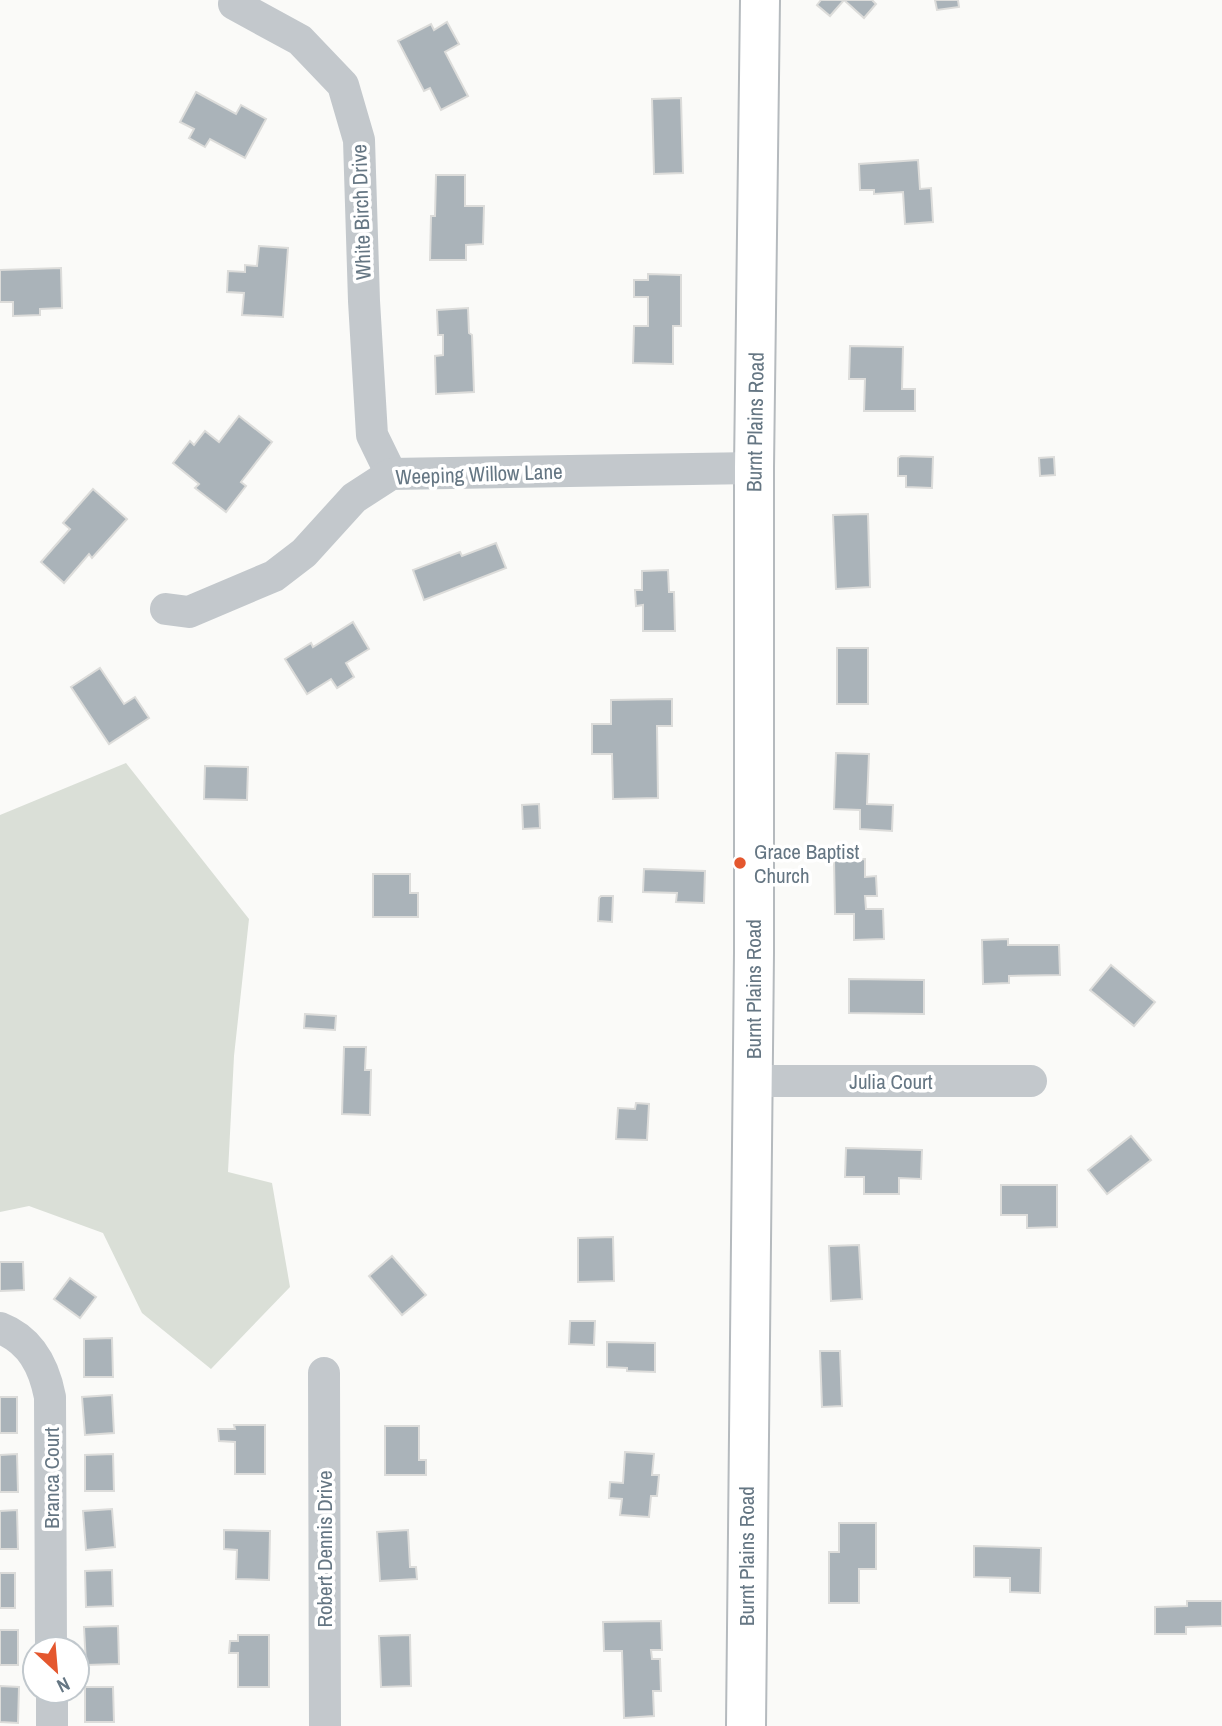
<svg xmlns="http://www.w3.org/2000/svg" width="1222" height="1726" viewBox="0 0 1222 1726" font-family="'Archivo Narrow',sans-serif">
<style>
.green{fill:#dadfd7}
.building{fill:#aab3b9;stroke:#dcdcda;stroke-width:2}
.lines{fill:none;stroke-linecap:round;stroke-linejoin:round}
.major-casing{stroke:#b5babe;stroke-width:42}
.minor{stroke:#c3c8cc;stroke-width:32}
.major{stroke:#fff;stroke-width:38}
.poi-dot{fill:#e4572e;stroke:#fff;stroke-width:2.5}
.labels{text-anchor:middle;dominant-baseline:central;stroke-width:7;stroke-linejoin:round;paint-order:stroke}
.street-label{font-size:21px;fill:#657683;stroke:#fff}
.poi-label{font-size:21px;fill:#657683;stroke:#fff;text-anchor:start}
</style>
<rect width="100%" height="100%" fill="#fafaf8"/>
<polygon class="green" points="126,763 249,919 234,1056 228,1172 272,1183 290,1287 211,1369 142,1313 103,1233 29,1206 0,1212 0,815"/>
<g class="building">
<polygon points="821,0 872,0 876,4 864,18 844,0 830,16 817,5"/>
<polygon points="935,0 958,0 959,7 937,10"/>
<polygon points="447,22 459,44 445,52 468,96 441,110 430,88 424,91 398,41 431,24 434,30"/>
<polygon points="196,92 236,114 241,105 266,119 245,158 210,139 205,147 189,138 194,129 180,122"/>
<polygon points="681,98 683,173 654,174 652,99"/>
<polygon points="918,160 920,189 931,188 933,222 905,224 903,192 874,194 874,190 860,190 859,164"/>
<polygon points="436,175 465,175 465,206 484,206 483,244 466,245 466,260 430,260 431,216 435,216"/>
<polygon points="259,246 288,248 283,317 242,315 244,293 227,292 228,271 245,272 245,265 257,266"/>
<polygon points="61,268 62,308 40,309 40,315 13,316 13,302 0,302 0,270"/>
<polygon points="648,274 681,275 681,326 673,326 673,364 633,363 634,326 648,326 648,297 634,297 634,280 648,280"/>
<polygon points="468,308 469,333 472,335 474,392 436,394 435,356 443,355 443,335 438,335 437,310"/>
<polygon points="850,346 903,347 902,389 915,389 915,411 864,411 865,379 849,379"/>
<polygon points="239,416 272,442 241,482 246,486 226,512 195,488 199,484 173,463 190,441 194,445 205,431 219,442"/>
<polygon points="901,456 933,457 932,488 906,487 906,476 898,476 898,458"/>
<polygon points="1054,457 1055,475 1040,476 1039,458"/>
<polygon points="93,489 127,519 92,558 89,554 64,583 41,562 70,529 63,523"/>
<polygon points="868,514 870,587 836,589 833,515"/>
<polygon points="496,543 506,568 424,600 413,570 460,552 462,556"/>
<polygon points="668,570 669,592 674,592 675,631 643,631 643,605 636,606 635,590 642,590 642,571"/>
<polygon points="353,622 369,649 346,663 354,677 337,688 331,679 307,694 285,659 311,643 313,647"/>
<rect x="837" y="648" width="31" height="56"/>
<polygon points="100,668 124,704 135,697 149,718 109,744 71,687"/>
<polygon points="672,699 672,726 657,726 658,798 613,799 612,754 592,754 592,724 611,724 611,700"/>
<polygon points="836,753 869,754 867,804 893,805 892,831 860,829 860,810 834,809"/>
<polygon points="205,766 248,767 247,800 204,799"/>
<polygon points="539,804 540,828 523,829 522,805"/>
<polygon points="865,859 865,877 876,876 877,896 865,896 866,909 883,909 884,939 854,940 854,914 835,914 834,860"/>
<polygon points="644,869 705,871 704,903 676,902 677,893 643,892"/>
<polygon points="373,874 410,874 410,893 418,893 418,917 373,917"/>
<polygon points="601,896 613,896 612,922 598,921 599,898"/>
<polygon points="1008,939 1008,945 1059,945 1060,975 1009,976 1009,983 983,984 982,940"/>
<polygon points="1111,965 1155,1002 1134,1026 1090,990"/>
<polygon points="849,979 924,980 924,1014 849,1013"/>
<polygon points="305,1014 336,1016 335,1030 304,1028"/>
<polygon points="344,1047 366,1047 365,1070 371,1070 370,1115 342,1114"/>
<polygon points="636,1103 649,1104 647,1140 616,1139 618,1108 635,1109"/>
<polygon points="1131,1136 1151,1160 1107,1194 1088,1170"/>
<polygon points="846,1148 922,1150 921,1179 899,1178 899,1194 864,1194 864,1177 845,1177"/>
<polygon points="1001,1185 1057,1185 1057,1227 1027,1228 1027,1215 1001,1215"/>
<polygon points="613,1237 614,1281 578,1282 578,1238"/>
<polygon points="859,1245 862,1299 831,1301 829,1246"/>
<polygon points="392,1256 426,1295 402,1315 369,1276"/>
<polygon points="0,1262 23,1262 24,1290 0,1291"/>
<polygon points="70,1278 96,1297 80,1318 54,1299"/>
<polygon points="570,1321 595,1321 594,1345 569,1344"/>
<polygon points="112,1338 113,1377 84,1377 84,1339"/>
<polygon points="607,1342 655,1343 655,1372 627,1371 627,1368 607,1367"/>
<polygon points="820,1351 840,1351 842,1406 822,1407"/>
<polygon points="112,1395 114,1433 85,1435 82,1397"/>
<rect x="0" y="1397" width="17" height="36"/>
<polygon points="234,1425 265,1425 265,1474 235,1474 235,1442 219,1441 218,1429 235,1429"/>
<polygon points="385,1426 419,1426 419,1460 426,1460 426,1475 385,1475"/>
<polygon points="625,1452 654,1454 652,1475 659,1475 657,1496 651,1496 649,1517 620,1515 622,1499 609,1498 610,1482 623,1483"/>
<polygon points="17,1454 18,1492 0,1492 0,1455"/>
<polygon points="113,1454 114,1491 85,1491 85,1455"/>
<polygon points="112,1509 115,1547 86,1550 83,1511"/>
<polygon points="17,1510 18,1549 0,1549 0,1511"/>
<polygon points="839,1523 876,1523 876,1569 859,1569 859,1603 829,1603 829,1552 839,1552"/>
<polygon points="224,1530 270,1531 269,1580 236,1579 237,1550 224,1549"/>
<polygon points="408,1530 410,1567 416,1567 417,1579 380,1581 377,1532"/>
<polygon points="974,1546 1041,1548 1040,1593 1010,1592 1010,1578 974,1577"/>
<polygon points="112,1570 113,1606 86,1607 85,1571"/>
<rect x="0" y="1573" width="15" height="35"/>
<polygon points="1187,1601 1222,1601 1222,1626 1186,1627 1186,1634 1155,1634 1155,1607 1187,1606"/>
<polygon points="661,1621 662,1650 651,1650 652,1659 660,1659 661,1691 653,1691 654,1716 624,1718 622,1651 604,1651 603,1622"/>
<polygon points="118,1626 119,1664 86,1665 84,1627"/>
<rect x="0" y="1630" width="18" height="35"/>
<polygon points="238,1635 269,1635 269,1687 238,1687 238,1653 229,1653 230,1641 238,1641"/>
<polygon points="410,1635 411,1686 381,1687 379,1636"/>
<polygon points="0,1686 19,1687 18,1723 0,1722"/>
<polygon points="85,1687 113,1687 114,1722 85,1722"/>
</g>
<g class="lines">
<defs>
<polyline id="major" points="746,1726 754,953 754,468 760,0"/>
</defs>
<use href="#major" class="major-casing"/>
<g class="minor">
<polyline points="234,4 300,40 343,85 359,140 364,301 372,435 391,474"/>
<polyline points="166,609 189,612 274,576 304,553 354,498 391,474 754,468"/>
<polyline points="752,1081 1031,1081"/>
<path d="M 0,1328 C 31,1340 44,1366 50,1397 L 51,1649"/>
<polyline points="324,1373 325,1726"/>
<polyline points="52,1691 52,1726"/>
</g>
<use href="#major" class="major"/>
</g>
<circle class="poi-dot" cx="740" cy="863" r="7"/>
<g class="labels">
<g class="street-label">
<text transform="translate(361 212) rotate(-92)">White Birch Drive</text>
<text transform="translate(755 422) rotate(-89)">Burnt Plains Road</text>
<text transform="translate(479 474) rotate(-2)">Weeping Willow Lane</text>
<text transform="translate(753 989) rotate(-90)">Burnt Plains Road</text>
<text x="891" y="1081">Julia Court</text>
<text transform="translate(51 1478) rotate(-90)">Branca Court</text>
<text transform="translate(324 1549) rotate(-90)">Robert Dennis Drive</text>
<text transform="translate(746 1556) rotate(-90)">Burnt Plains Road</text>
</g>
<g class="poi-label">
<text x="754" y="851">Grace Baptist<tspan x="754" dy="24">Church</tspan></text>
</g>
</g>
<g transform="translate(56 1670) rotate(154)"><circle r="33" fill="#ffffff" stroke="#c1c8cd" stroke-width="2"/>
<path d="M0-5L12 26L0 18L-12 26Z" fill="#e4572e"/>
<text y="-10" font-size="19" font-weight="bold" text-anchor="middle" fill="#657683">N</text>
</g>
</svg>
